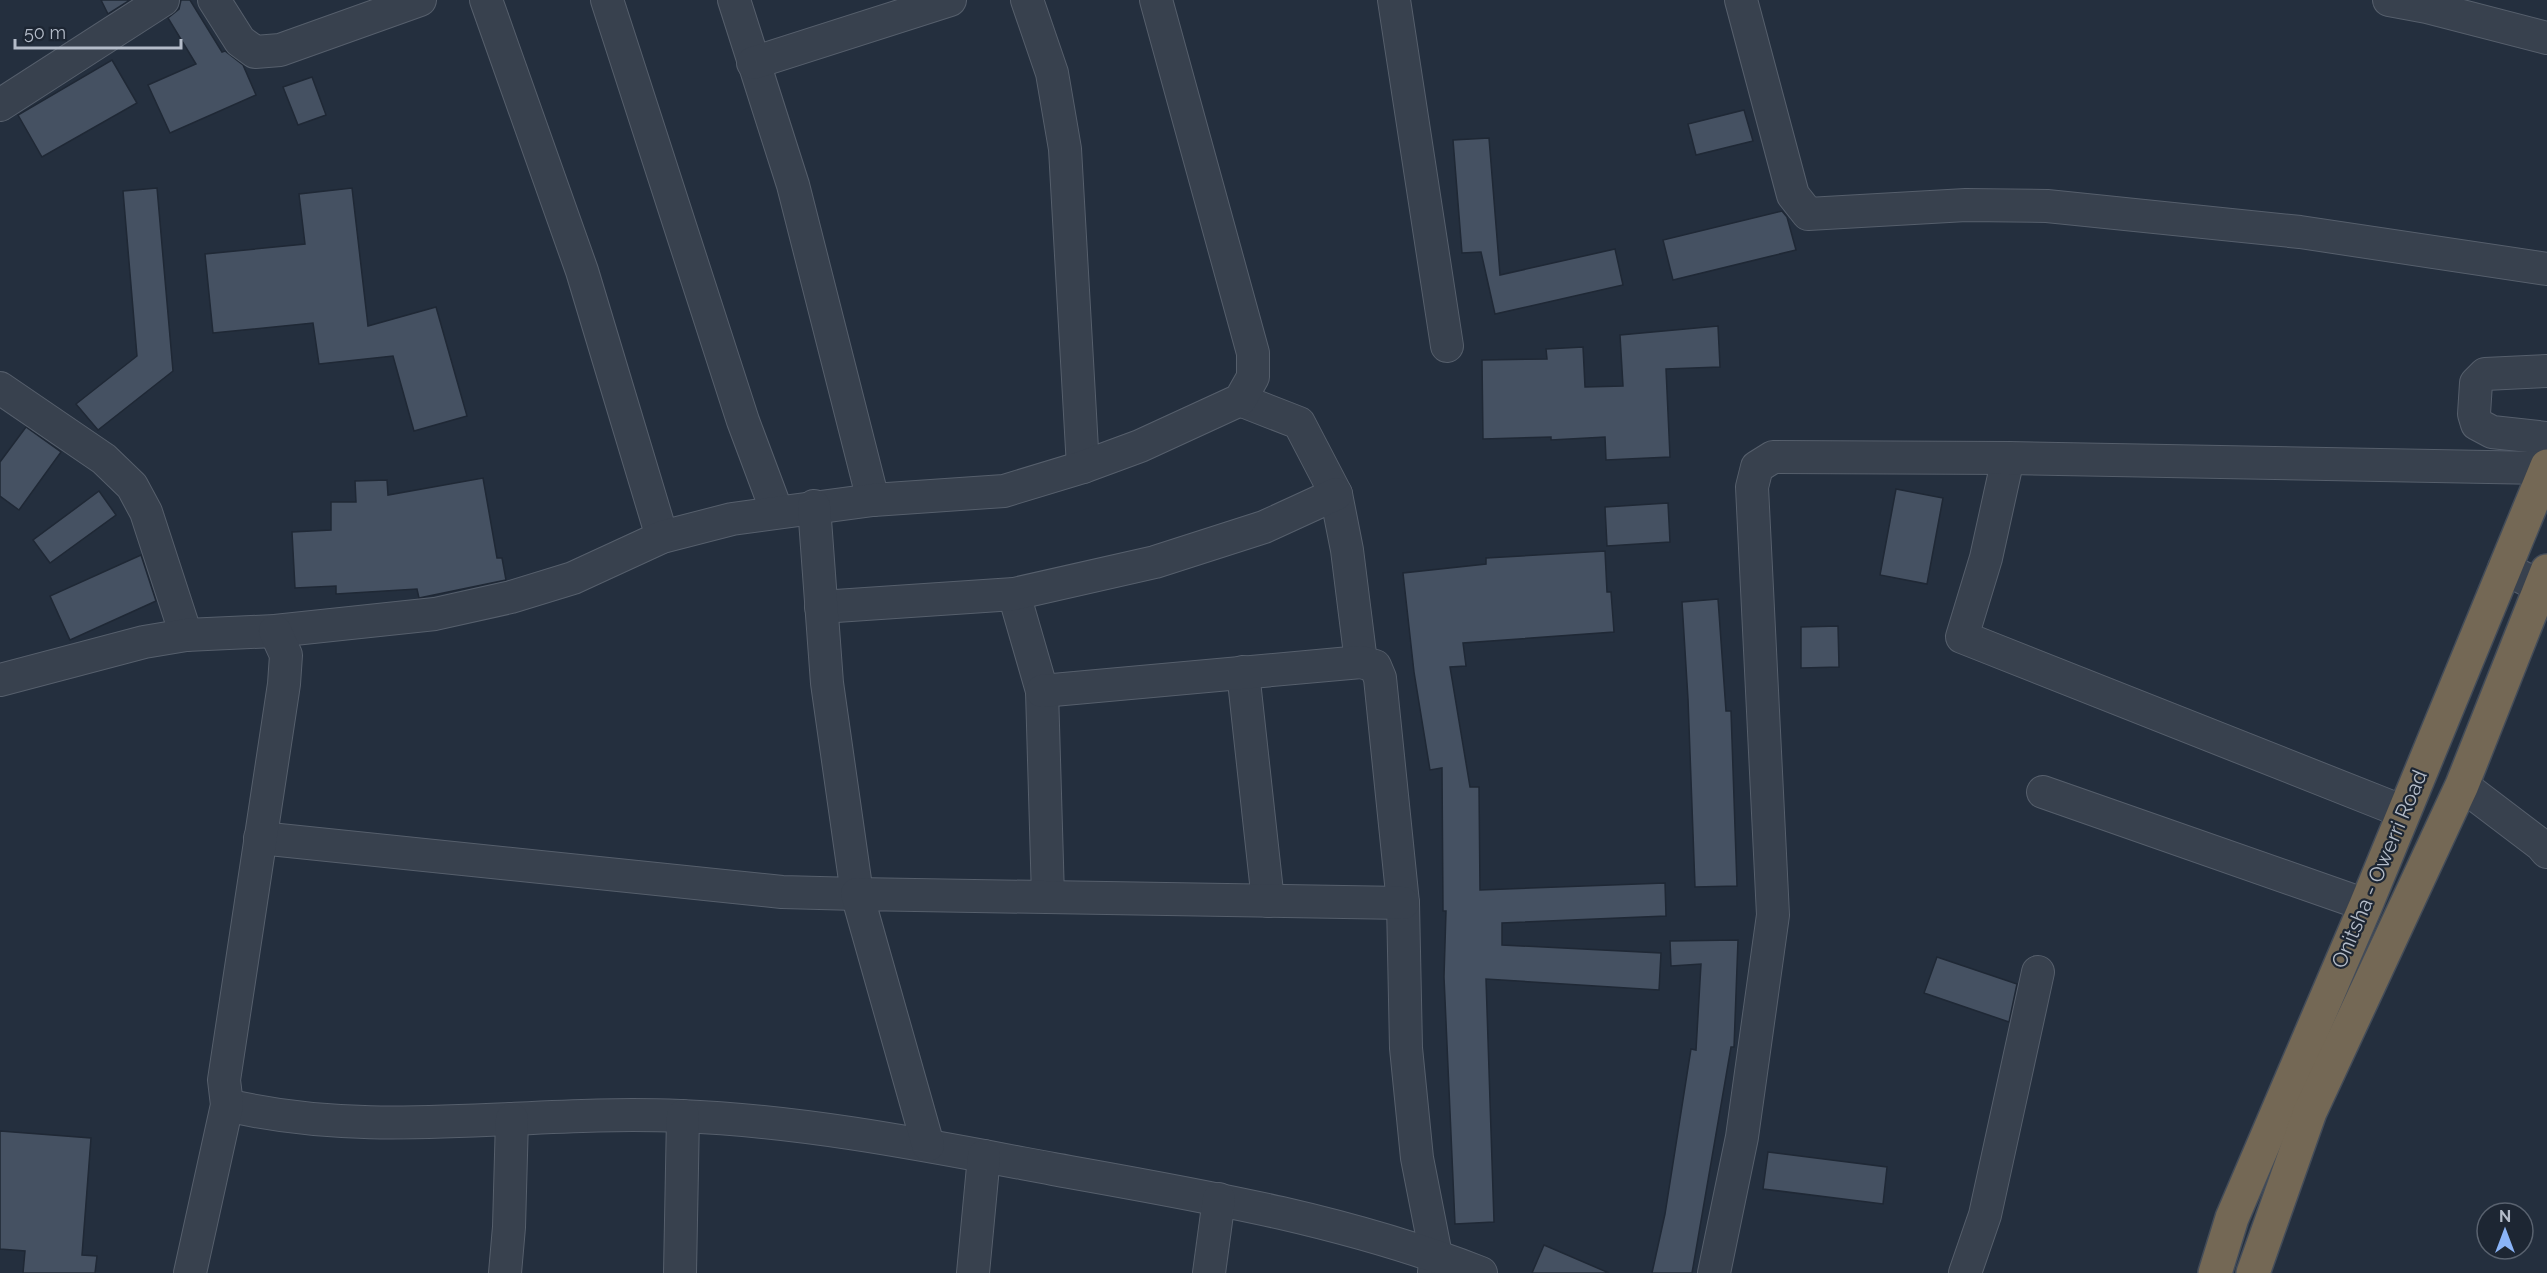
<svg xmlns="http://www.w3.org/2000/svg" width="2547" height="1273" viewBox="0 0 2547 1273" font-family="Raleway,sans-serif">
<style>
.building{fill:#455162;stroke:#1f2835;stroke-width:1.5}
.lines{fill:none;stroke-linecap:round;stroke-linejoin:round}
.minor-casing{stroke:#565f6c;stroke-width:34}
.highway-casing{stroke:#434c59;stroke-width:36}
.minor{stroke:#38414e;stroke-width:32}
.highway{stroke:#746855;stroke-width:33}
.labels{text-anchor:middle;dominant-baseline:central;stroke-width:4.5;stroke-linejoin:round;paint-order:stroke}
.street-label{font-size:21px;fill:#b4bcc9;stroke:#1d2633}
</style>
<rect width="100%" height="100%" fill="#242f3e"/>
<g class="building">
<polygon points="101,0 130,0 108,14"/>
<polygon points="181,0 190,0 222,52 225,51 243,65 256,95 170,133 148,85 196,64 168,18 179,9"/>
<polygon points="112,60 137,103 42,157 18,115"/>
<polygon points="312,77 326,115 298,125 283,87"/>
<polygon points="1744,110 1753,141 1696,155 1688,124"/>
<polygon points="1489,138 1500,275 1615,249 1623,285 1495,314 1481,252 1462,253 1453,140"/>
<polygon points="157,188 173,371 98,430 76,404 137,356 123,191"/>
<polygon points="352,188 368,326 436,307 467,416 414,431 393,356 319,364 313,323 213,333 205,254 305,244 299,194"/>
<polygon points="1782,211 1787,217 1796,250 1673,280 1663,240"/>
<polygon points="1718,326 1720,367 1666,369 1670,457 1606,460 1605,437 1551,440 1551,437 1483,439 1482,360 1547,359 1546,349 1583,347 1585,387 1623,386 1620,335"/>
<polygon points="26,427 61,452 19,510 0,496 0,462"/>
<polygon points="483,478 497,558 502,558 506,580 419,598 417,589 336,594 336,586 295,588 292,532 331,530 331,502 356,502 355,481 387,480 388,495"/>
<polygon points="1896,489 1943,498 1927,584 1880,575"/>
<polygon points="99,491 116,515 50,563 33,540"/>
<polygon points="1668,503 1670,542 1607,546 1605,507"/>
<polygon points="1605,551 1607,592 1611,592 1614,632 1463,643 1466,666 1450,667 1470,787 1479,787 1480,890 1665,883 1666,916 1502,923 1502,945 1661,953 1659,990 1486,979 1494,1222 1455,1224 1444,977 1446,911 1443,911 1442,768 1430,770 1414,672 1403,573 1486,564 1486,558"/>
<polygon points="141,555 156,601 70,640 50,596"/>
<polygon points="1718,599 1726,711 1731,711 1737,886 1695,887 1688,699 1682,602"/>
<polygon points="1838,626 1839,667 1801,668 1801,627"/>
<polygon points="1738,940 1734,1047 1731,1047 1692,1273 1652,1273 1665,1214 1691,1049 1696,1050 1701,964 1671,966 1670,941"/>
<polygon points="1937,957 2017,984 2009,1022 1924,993"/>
<polygon points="0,1131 91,1138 82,1255 97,1256 95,1273 23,1273 25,1251 0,1249"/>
<polygon points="1768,1152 1887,1167 1883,1204 1763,1189"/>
<polygon points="1544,1245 1609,1273 1532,1273"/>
</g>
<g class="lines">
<defs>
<g id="minor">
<polyline points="214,0 240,41 255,52 280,50 420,0"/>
<polyline points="486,0 582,271 662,537"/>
<polyline points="607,0 743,421 777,512"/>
<polyline points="734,0 793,185 873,500"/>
<polyline points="1027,0 1052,73 1065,149 1083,467"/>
<polyline points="1394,0 1447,346"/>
<polyline points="1741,0 1793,195 1808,214 1966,205 2047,206 2300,232 2547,269"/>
<polyline points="2389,0 2427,7 2547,38"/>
<polyline points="753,63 950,0"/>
<polyline points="0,105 163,0"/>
<polyline points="2547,371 2485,374 2476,383 2474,414 2477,424 2492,432 2547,438"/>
<polyline points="0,388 104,459 132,486 146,512 186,635"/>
<polyline points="1240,400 1299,423 1336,494 1347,550 1361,662"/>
<polyline points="2008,458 1986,558 1962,637 2404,812"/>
<polyline points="2504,568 2547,590"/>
<polyline points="1014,594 1042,691 1048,897"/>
<polyline points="821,607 1014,594 1155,562 1264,527 1336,494"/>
<polyline points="1243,672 1268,901"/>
<polyline points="0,680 144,642 186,635 275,631 435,614 511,597 573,578 662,537 732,519 873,500 1004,491 1083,467 1140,446 1240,400 1253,377 1253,353 1156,0"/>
<polyline points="1042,691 1361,662 1375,666 1380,678 1403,903 1406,1048 1417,1158 1436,1255 1434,1272"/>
<polyline points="2462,785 2541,845 2547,852"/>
<polyline points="2043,792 2366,905"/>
<polyline points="260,838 782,892 857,894 827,683 814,506"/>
<path d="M 227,1105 C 376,1141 530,1109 680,1116 C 806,1121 930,1146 1053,1169 C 1199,1195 1343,1219 1481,1273"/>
<polyline points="928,1145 857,894 1403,903"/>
<polyline points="190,1273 227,1105 224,1080 284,684 286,655 275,631"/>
<polyline points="505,1273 509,1227 512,1119"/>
<polyline points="680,1273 683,1116"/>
<polyline points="973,1273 984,1156"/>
<polyline points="1209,1273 1219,1199"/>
<polyline points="1714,1273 1742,1137 1773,915 1752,487 1757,467 1773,457 2008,458 2546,468"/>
<polyline points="1965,1273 1985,1215 2038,972"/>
</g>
<g id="highway">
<polyline points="2215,1273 2232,1218 2366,905 2547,466"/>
<polyline points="2253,1273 2310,1112 2462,785 2547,571"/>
</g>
</defs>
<use href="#minor" class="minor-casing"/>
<use href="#highway" class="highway-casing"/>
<use href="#minor" class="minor"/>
<use href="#highway" class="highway"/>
</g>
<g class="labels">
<g class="street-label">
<text transform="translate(2379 869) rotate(-67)">Onitsha - Owerri Road</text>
</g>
</g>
<g transform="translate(2505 1231)"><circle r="28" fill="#1d2633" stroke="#59626f" stroke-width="1.5"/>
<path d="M0-4.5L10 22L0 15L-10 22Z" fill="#8ab4f8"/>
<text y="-9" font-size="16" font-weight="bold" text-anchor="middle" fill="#b4bcc9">N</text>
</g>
<path d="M15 39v9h166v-9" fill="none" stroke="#b4bcc9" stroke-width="3"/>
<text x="24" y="39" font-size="18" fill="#b4bcc9" stroke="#1d2633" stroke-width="4.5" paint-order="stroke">50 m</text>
</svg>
